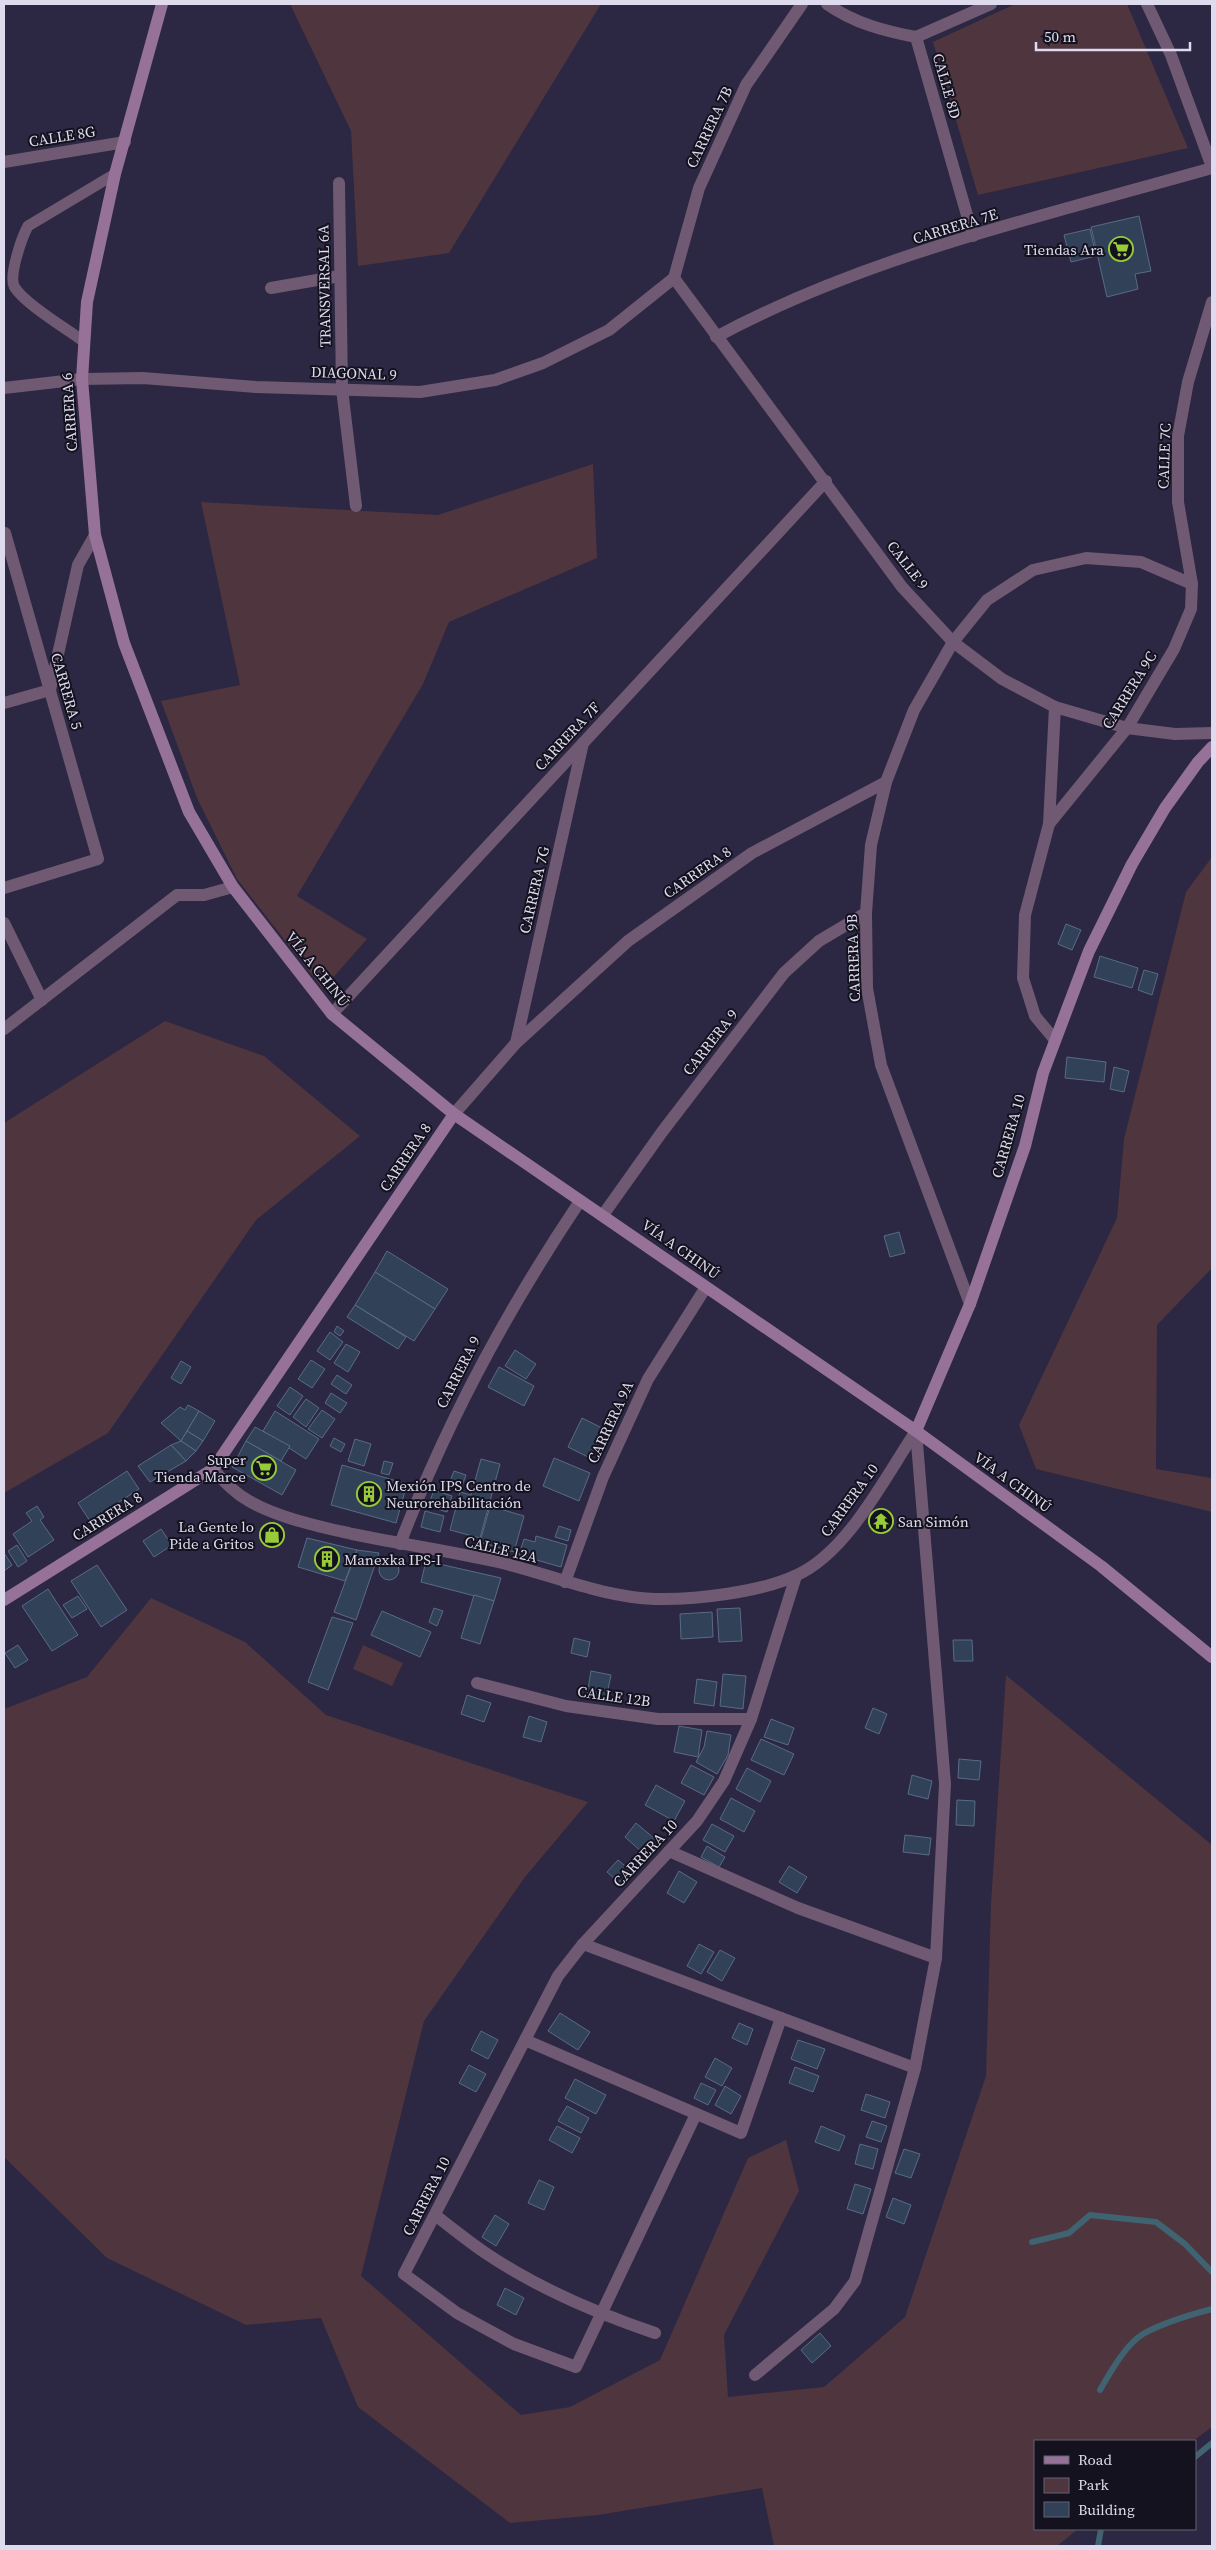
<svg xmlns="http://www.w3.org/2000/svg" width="1216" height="2550" viewBox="0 0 1216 2550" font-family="'Source Serif 4',serif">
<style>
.green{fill:#4f353e}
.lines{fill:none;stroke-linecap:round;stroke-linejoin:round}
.stream{stroke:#406371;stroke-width:6}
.building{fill:#314158;stroke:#596b87}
.lane{stroke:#705972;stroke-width:11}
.street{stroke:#705972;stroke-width:12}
.secondary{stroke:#967299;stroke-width:12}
.labels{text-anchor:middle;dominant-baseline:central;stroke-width:4;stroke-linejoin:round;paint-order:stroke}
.street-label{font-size:15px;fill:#dddbed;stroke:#14121e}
.poi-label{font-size:15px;fill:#dddbed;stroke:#14121e;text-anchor:end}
</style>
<rect width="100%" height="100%" fill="#2c2742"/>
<g class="green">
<polygon points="290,4 601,4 449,253 358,266 351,131"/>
<polygon points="1015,4 1127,4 1188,148 978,195 933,42"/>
<polygon points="593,464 597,558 449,622 423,684 297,896 367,939 323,989 237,879 197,798 161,701 240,685 201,502 438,515"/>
<polygon points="1212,857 1212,1268 1157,1325 1156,1469 1212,1478 1212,1512 1036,1469 1019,1425 1117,1218 1124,1139 1186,892"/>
<polygon points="165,1021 264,1056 360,1136 256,1220 108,1433 4,1493 4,1123"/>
<polygon points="151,1598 245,1642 326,1715 588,1802 525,1877 424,2021 361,2276 521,2415 570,2407 660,2360 748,2158 786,2140 799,2191 724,2335 728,2397 824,2387 905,2317 986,2076 991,1903 1006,1675 1212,1845 1212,2427 1193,2441 1035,2441 1035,2529 1078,2529 1057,2546 774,2546 762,2488 598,2515 510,2523 358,2407 321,2318 246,2325 107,2258 4,2157 4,1709 87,1677"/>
<polygon points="363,1645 403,1663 392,1686 353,1669"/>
</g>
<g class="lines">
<g class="stream">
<polyline points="1032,2242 1069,2233 1090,2215 1156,2222 1185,2244 1212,2272"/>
<path d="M 1100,2390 C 1110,2373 1125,2345 1143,2334 C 1164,2322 1189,2315 1212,2309"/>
<polyline points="1195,2457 1212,2443"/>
<polyline points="1098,2546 1101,2529"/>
</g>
</g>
<g class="building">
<polygon points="1139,216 1151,271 1135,274 1138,289 1107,297 1091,227"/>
<polygon points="1090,229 1096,256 1071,262 1064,235"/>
<polygon points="1066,924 1081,930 1072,950 1058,944"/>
<polygon points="1100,956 1138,968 1132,988 1094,977"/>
<polygon points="1144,970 1158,974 1152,995 1138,990"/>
<polygon points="1067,1057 1106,1062 1104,1082 1065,1078"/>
<polygon points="1114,1067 1129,1071 1124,1092 1110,1089"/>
<polygon points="899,1232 905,1253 890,1257 884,1236"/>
<polygon points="387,1251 448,1289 435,1309 375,1272"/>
<polygon points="375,1272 435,1309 414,1341 355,1305"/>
<polygon points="355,1305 406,1337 398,1349 347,1317"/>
<polygon points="337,1326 344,1331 340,1336 334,1332"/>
<polygon points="330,1332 343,1342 330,1360 317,1351"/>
<polygon points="346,1344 360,1352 348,1372 334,1363"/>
<polygon points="515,1350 536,1364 526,1379 505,1366"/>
<polygon points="311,1360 325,1369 312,1388 298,1379"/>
<polygon points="181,1361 191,1367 181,1384 171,1378"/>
<polygon points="499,1367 534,1386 524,1406 488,1387"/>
<polygon points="337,1375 352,1385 346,1394 331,1384"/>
<polygon points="290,1387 303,1396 290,1415 277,1406"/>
<polygon points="331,1393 347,1403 340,1413 325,1403"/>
<polygon points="306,1399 319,1408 306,1427 293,1417"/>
<polygon points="188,1405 199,1411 181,1441 161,1423 180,1407 185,1410"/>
<polygon points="322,1410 335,1419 322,1438 308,1429"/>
<polygon points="199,1411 215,1421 203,1441 187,1431"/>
<polygon points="275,1411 319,1439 306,1459 263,1431"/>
<polygon points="582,1418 604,1429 590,1458 568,1447"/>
<polygon points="255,1427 290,1446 281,1461 246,1441"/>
<polygon points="187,1431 203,1441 196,1451 181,1441"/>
<polygon points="334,1438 345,1444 341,1452 330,1446"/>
<polygon points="355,1439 371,1444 364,1466 348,1461"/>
<polygon points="181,1441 196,1451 186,1461 171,1445"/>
<polygon points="246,1441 296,1470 282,1495 232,1467"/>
<polygon points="171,1445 186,1461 150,1482 138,1466"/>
<polygon points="554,1458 590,1473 579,1501 543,1486"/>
<polygon points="481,1459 500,1464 480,1538 450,1530 460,1492 471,1495"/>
<polygon points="384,1461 393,1463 389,1475 381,1473"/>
<polygon points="342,1465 407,1484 396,1523 331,1505"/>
<polygon points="127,1471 139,1489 90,1521 78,1503"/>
<polygon points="454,1471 466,1475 462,1486 450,1481"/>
<polygon points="434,1490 452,1496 447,1512 428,1506"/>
<polygon points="37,1506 44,1517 40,1520 54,1540 28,1557 13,1534 32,1521 26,1513"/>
<polygon points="490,1506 524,1516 514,1552 480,1542"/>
<polygon points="425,1511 444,1516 440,1532 421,1527"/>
<polygon points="559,1526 571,1530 568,1541 555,1537"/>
<polygon points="161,1529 172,1545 154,1557 143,1541"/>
<polygon points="536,1536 567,1545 561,1567 519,1555 524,1539 535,1542"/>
<polygon points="307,1538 357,1550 345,1581 298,1567"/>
<polygon points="17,1545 27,1561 18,1567 8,1551"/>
<polygon points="357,1550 379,1553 356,1620 334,1612"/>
<polygon points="4,1553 12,1565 4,1571"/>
<circle cx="389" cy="1570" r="10"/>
<polygon points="426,1561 501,1578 494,1601 421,1582"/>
<polygon points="97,1565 127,1610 101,1627 71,1581"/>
<polygon points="48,1589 78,1635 52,1651 22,1606"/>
<polygon points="474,1595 494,1601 480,1644 461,1638"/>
<polygon points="78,1596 87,1609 72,1618 63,1605"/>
<polygon points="434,1608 443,1611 437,1626 429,1622"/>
<polygon points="740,1608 742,1641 719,1642 717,1609"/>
<polygon points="382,1611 431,1632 420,1657 371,1635"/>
<polygon points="712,1612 713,1637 681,1639 680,1614"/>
<polygon points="332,1617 353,1623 328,1690 308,1682"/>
<polygon points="574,1638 590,1642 587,1657 571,1653"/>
<polygon points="953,1640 972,1640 973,1661 954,1661"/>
<polygon points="18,1645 28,1660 15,1668 5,1653"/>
<polygon points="591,1671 611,1675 606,1699 587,1695"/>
<polygon points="723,1674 746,1676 743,1709 720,1706"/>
<polygon points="697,1679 717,1682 714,1706 694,1703"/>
<polygon points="467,1695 491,1703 484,1722 461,1714"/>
<polygon points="873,1708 887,1714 879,1734 865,1728"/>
<polygon points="529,1716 547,1722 541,1742 523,1737"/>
<polygon points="771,1719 794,1728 788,1745 764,1737"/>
<polygon points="679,1726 702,1730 698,1757 674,1752"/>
<polygon points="707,1731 731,1735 728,1755 717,1774 696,1762 704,1747"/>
<polygon points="761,1739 794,1754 784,1775 751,1760"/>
<polygon points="959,1759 981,1761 979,1780 958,1778"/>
<polygon points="691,1765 714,1777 704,1795 681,1783"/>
<polygon points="747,1768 771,1781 760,1802 736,1789"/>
<polygon points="912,1775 932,1781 928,1799 908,1794"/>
<polygon points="656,1785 685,1801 674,1821 645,1805"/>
<polygon points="731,1798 755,1811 744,1832 720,1819"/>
<polygon points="957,1800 975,1801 974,1826 956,1825"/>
<polygon points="636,1823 655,1839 643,1853 625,1837"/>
<polygon points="712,1824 734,1836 725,1852 703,1840"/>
<polygon points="905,1835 931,1838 929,1855 903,1852"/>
<polygon points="707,1846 725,1857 719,1867 701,1857"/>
<polygon points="618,1860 630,1870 619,1883 607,1872"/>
<polygon points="789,1866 807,1877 797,1893 779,1882"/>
<polygon points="679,1871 697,1882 684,1903 667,1893"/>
<polygon points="699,1944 714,1952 701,1974 687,1966"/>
<polygon points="720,1950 735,1958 722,1981 707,1972"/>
<polygon points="560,2013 590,2032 578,2050 548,2031"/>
<polygon points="739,2023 753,2029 747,2045 732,2038"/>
<polygon points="481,2031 498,2040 488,2059 471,2050"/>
<polygon points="798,2040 825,2049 817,2069 791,2059"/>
<polygon points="715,2058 732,2068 722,2086 705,2077"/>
<polygon points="469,2065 486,2074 476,2092 459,2083"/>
<polygon points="795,2067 819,2076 813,2092 789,2083"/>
<polygon points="575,2079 606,2095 596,2114 565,2098"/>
<polygon points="701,2083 716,2090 708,2105 694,2098"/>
<polygon points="725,2086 741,2096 731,2114 715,2105"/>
<polygon points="866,2094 890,2102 885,2118 861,2110"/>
<polygon points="567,2106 589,2118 581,2133 558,2121"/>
<polygon points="872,2121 887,2126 881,2142 866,2137"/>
<polygon points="557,2126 580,2138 572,2153 549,2140"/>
<polygon points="821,2126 845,2136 839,2151 815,2142"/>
<polygon points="860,2144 878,2149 873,2169 855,2164"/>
<polygon points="904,2149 920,2154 911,2178 895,2173"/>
<polygon points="539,2180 554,2187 544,2210 528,2203"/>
<polygon points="855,2184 871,2189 863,2214 847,2209"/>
<polygon points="893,2198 911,2205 904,2224 886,2217"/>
<polygon points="495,2215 509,2224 496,2246 482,2237"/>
<polygon points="505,2288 524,2298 516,2315 497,2305"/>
<polygon points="820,2333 831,2346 812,2363 801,2350"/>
</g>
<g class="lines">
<path class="lane" d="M 83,341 C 67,329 22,302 14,286 C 9,274 22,237 28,226 L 115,174"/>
<g class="street">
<path d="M 827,4 C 854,23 884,31 916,37"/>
<polyline points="1147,4 1171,55 1212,167"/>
<polyline points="916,37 973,236"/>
<polyline points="916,37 991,4"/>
<polyline points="4,162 125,142"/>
<polyline points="339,183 342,389 356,506"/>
<polyline points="674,278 902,587 953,642 1002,679 1055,707 1127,728 1175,734 1212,733"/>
<polyline points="674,278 699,188 746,85 802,4"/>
<polyline points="271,288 340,276"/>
<path d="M 716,337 C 868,255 1047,215 1212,168"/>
<polyline points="4,388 82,379 143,378 256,387 420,392 495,380 543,363 609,330 674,278"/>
<polyline points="4,703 50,690 78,565 95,535"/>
<polyline points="1055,707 1049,824 1025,915 1023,978 1035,1016 1055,1040"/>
<polyline points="1049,824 1127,728 1174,649 1191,609 1192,584 1178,502 1178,436 1188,382 1212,302"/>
<polyline points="4,888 98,859 5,533"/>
<polyline points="4,923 42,1000"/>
<polyline points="332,1014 826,481"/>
<polyline points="4,1029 177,895 204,895 233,887"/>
<polyline points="516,1043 583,743"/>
<polyline points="454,1114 516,1043 628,941 752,853 886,782"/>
<polyline points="603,1215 662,1132 784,973 819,941 866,913"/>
<polyline points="970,1304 881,1065 867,988 866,913 871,845 886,782 914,710 953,642 987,600 1033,570 1086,558 1141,562 1192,584"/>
<path d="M 213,1469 C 224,1481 234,1493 249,1501 C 279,1518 318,1526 352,1534 C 401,1544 450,1551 498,1562 C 550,1574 601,1597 655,1599 C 695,1600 762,1592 797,1575 C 848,1552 885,1477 916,1431"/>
<path d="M 400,1544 C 447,1420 507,1310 580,1201"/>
<polyline points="565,1582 603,1477 648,1379 706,1287"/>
<polyline points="477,1683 566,1706 658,1719 751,1719"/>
<polyline points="669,1851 798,1908 936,1958"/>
<polyline points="583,1944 915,2068"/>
<polyline points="525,2040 741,2133 781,2018"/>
<polyline points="696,2114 576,2367 514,2344 457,2313 404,2274 558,1976 583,1944 697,1821 724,1781 751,1719 796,1576"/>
<path d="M 435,2215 C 452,2228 469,2242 487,2254 C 539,2289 596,2313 655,2333"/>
<polyline points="755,2375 834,2309 855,2281 915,2068 936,1958 945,1784 916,1431"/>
</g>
<g class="secondary">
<polyline points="162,4 115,174 87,302 82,379 95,535 124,643 189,812 233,887 332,1014 454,1114 916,1431 1101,1566 1212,1657"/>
<polyline points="916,1431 970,1304 1025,1146 1043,1073 1089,951 1132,864 1165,808 1198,762 1212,747"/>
<polyline points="4,1600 213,1469 454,1114"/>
</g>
</g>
<defs>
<symbol id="supermarket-ring" viewBox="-11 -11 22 22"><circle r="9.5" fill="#14121e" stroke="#97cc38" stroke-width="1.5"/><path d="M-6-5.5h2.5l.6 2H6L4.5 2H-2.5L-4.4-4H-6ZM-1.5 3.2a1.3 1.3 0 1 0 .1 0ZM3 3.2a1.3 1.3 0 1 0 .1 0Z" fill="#97cc38"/></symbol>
<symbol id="building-ring" viewBox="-11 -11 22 22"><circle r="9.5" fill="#14121e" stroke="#97cc38" stroke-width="1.5"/><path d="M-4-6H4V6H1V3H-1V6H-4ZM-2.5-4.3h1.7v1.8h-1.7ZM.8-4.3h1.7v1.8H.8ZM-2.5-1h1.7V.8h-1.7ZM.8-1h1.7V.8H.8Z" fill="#97cc38"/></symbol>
<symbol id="temple-ring" viewBox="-11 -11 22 22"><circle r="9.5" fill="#14121e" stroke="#97cc38" stroke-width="1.5"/><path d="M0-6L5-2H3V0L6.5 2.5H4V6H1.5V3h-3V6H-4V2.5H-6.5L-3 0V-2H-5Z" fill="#97cc38"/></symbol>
<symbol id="shop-ring" viewBox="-11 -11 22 22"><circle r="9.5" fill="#14121e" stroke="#97cc38" stroke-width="1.5"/><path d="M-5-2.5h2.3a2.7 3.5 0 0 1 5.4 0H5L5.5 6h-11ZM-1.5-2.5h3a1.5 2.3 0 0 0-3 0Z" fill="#97cc38"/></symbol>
</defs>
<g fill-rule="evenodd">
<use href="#supermarket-ring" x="1107" y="235" width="28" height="28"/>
<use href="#supermarket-ring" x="250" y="1454" width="28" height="28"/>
<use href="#building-ring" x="355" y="1480" width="28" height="28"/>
<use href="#temple-ring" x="867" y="1507" width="28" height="28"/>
<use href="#shop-ring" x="258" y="1521" width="28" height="28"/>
<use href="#building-ring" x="313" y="1545" width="28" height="28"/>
</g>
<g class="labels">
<g class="street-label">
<text transform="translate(947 86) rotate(74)">CALLE 8D</text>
<text transform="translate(709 127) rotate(-65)">CARRERA 7B</text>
<text transform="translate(62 136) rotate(-9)">CALLE 8G</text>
<text transform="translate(955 226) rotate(-17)">CARRERA 7E</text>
<text transform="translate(324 286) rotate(-91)">TRANSVERSAL 6A</text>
<text transform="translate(354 373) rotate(2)">DIAGONAL 9</text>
<text transform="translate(69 412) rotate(-94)">CARRERA 6</text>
<text transform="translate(1164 456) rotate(-88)">CALLE 7C</text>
<text transform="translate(908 565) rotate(52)">CALLE 9</text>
<text transform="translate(1129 690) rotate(-58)">CARRERA 9C</text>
<text transform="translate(67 691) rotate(74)">CARRERA 5</text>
<text transform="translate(567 736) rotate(-47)">CARRERA 7F</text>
<text transform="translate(697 872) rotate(-35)">CARRERA 8</text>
<text transform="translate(534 890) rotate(-77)">CARRERA 7G</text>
<text transform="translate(853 958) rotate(-92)">CARRERA 9B</text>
<text transform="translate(318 969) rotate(51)">VÍA A CHINÚ</text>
<text transform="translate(710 1042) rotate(-52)">CARRERA 9</text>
<text transform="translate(1008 1136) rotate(-74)">CARRERA 10</text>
<text transform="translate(405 1157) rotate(-56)">CARRERA 8</text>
<text transform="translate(681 1249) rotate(35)">VÍA A CHINÚ</text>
<text transform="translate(458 1372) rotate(-63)">CARRERA 9</text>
<text transform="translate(610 1422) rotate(-65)">CARRERA 9A</text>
<text transform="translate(1013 1482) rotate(36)">VÍA A CHINÚ</text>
<text transform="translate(849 1500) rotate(-54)">CARRERA 10</text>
<text transform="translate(107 1516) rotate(-32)">CARRERA 8</text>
<text transform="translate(501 1549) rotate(13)">CALLE 12A</text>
<text transform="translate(614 1696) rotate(8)">CALLE 12B</text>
<text transform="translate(645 1853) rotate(-47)">CARRERA 10</text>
<text transform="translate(426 2196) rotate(-63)">CARRERA 10</text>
</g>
<g class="poi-label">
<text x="1104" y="249">Tiendas Ara</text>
<text x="246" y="1459">Super<tspan x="246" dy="17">Tienda Marce</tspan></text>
<text x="386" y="1485" text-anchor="start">Mexión IPS Centro de<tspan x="386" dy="17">Neurorehabilitación</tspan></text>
<text x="898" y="1521" text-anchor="start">San Simón</text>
<text x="254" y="1526">La Gente lo<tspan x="254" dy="17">Pide a Gritos</tspan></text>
<text x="344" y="1559" text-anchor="start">Manexka IPS-I</text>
</g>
</g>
<rect width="1216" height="2550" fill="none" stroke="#dddbed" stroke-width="10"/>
<rect x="1034" y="2440" width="162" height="90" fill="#14121e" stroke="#646271"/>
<rect x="1044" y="2456" width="25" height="8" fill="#967299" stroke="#646271"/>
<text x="1078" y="2465" font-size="15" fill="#dddbed">Road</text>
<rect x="1044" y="2478" width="25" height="15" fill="#4f353e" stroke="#646271"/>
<text x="1078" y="2490" font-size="15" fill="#dddbed">Park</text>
<rect x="1044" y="2502" width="25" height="15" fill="#314158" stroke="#646271"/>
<text x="1078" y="2515" font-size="15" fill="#dddbed">Building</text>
<path d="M1036 42v8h154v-8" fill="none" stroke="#dddbed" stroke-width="2.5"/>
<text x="1044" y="42" font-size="15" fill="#dddbed" stroke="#14121e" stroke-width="4" paint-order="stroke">50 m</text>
</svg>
